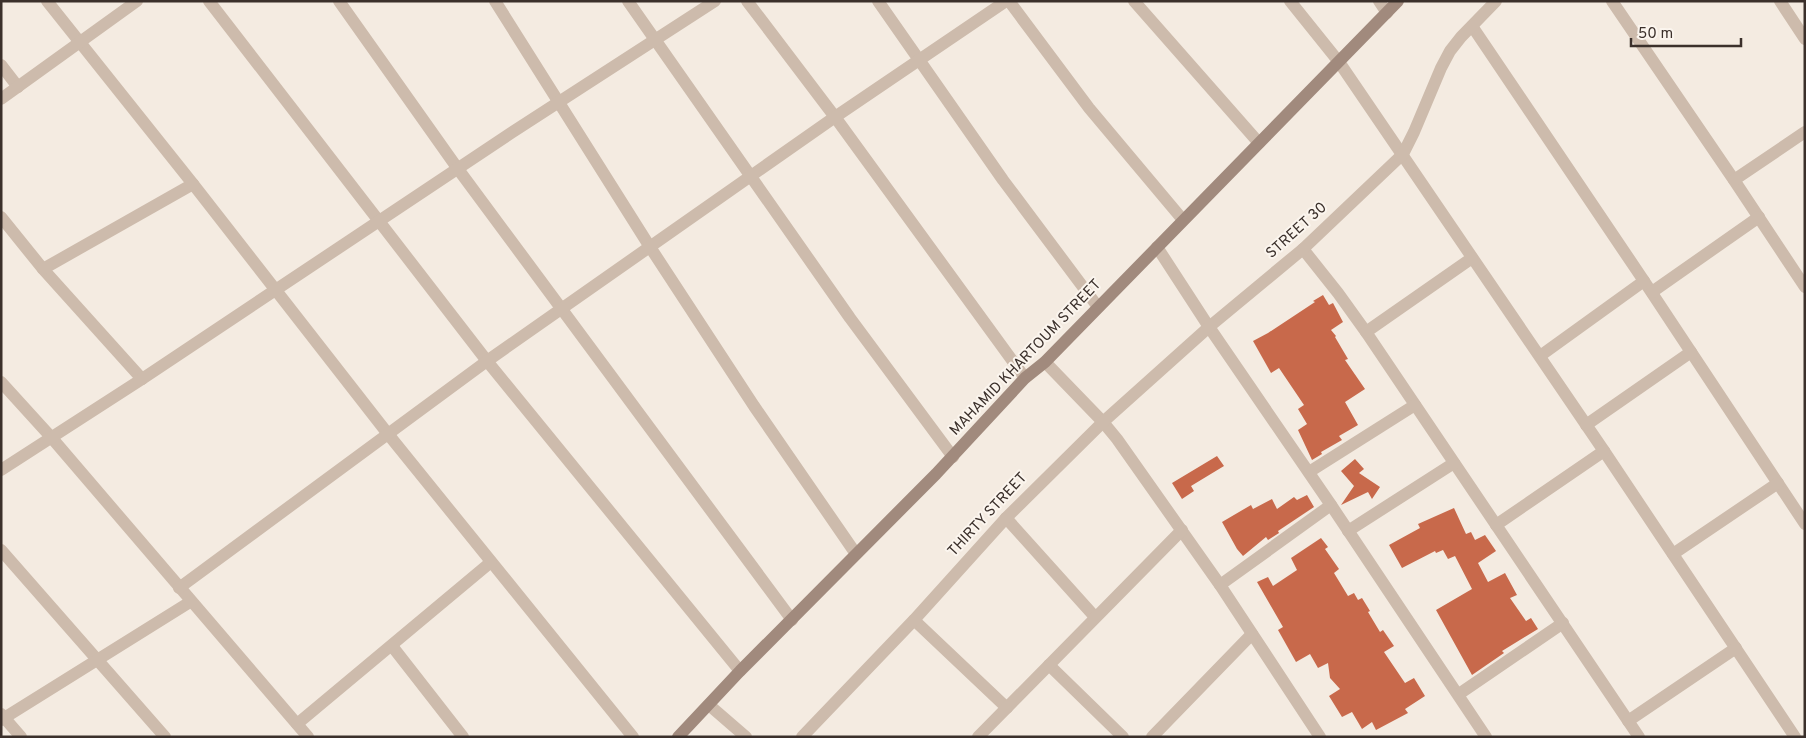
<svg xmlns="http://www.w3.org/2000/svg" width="1806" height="738" viewBox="0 0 1806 738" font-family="Overpass,sans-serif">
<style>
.building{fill:#c8694b}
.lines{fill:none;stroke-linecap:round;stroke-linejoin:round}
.street{stroke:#cdbbac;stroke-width:12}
.secondary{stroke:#a18a7d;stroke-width:12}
.labels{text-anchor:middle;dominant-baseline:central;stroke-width:4;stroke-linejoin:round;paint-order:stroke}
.street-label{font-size:15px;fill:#3b302b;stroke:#fbf5ee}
</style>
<rect width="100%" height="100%" fill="#f4ebe1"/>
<g class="building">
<polygon points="1323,295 1329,305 1333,303 1343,322 1331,330 1336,336 1335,337 1348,359 1345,360 1365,389 1345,402 1358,425 1339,436 1342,440 1321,452 1322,454 1312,460 1298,430 1307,424 1298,409 1304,405 1279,368 1271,373 1253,341 1268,333 1315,302 1313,301"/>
<polygon points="1217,456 1224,466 1191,486 1194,491 1182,499 1172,483"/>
<polygon points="1355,459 1364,469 1359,473 1380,487 1372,499 1368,492 1341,505 1354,486 1341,471"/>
<polygon points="1307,495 1314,507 1278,531 1279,533 1268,540 1266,537 1243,556 1237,549 1222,522 1251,505 1253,509 1272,499 1277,509 1294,497 1297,500"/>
<polygon points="1454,508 1466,534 1471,532 1475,540 1485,535 1496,551 1478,563 1488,582 1505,573 1517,595 1510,598 1526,621 1531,618 1538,629 1502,651 1504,653 1472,675 1436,610 1472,589 1455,556 1448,559 1443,550 1436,553 1435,551 1402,568 1389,545 1420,528 1418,524"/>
<polygon points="1321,538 1328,547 1325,549 1339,569 1334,573 1348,596 1354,593 1358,600 1362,598 1370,611 1368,612 1380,632 1383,630 1394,646 1384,652 1405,683 1414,678 1425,696 1405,709 1408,713 1376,730 1372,722 1362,729 1352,712 1342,717 1329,696 1340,689 1330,678 1328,663 1318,668 1310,654 1296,662 1278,630 1283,627 1257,582 1268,577 1273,586 1297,570 1291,558"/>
</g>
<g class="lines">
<g class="street">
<polyline points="47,1 193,184 388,434 633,737"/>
<polyline points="209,1 487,361 740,671"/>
<polyline points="339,1 458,169 792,620"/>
<polyline points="495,1 650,247 754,406 856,554"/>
<polyline points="628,1 850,318 953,457"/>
<polyline points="747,1 835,117 1025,378"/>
<polyline points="878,1 1003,180 1098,307"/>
<polyline points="1009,1 1089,108 1183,220"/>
<polyline points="1134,1 1259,143"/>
<polyline points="1290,1 1339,62 1604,451 1795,737"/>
<polyline points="1379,1 1387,13"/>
<polyline points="1612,1 1734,180 1805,287"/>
<polyline points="1780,1 1805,39"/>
<polyline points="1472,26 1644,281 1805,524"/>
<polyline points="1,65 18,87"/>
<polyline points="1,99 137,1"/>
<polyline points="1734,180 1805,132"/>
<polyline points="1,217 43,269 142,379"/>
<polyline points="1157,247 1209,327 1331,505 1486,737"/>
<polyline points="1303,249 1338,293 1366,332 1639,737"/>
<polyline points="43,269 193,184"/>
<polyline points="1652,292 1759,217"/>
<polyline points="1366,332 1472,258"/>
<polyline points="1540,356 1644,281"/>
<polyline points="1045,362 1103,422 1117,439 1220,585 1320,737"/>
<polyline points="1,382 51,437 308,737"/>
<polyline points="1586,425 1691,352"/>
<polyline points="1,470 142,379 511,133 715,1"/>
<polyline points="1309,472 1415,405"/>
<polyline points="1006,518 1095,617"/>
<polyline points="1496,525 1604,451"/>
<polyline points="1348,531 1454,463"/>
<polyline points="1,550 165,737"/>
<polyline points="1673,554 1778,483"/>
<polyline points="1220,585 1331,505"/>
<polyline points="179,588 487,361 835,117 1006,1"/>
<polyline points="914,620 1007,708"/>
<polyline points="392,646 463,737"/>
<polyline points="1049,665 1123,737"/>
<polyline points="1459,694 1563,623"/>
<polyline points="709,705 746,737"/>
<polyline points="1,714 21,737"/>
<polyline points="1,720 190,602"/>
<polyline points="1628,721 1736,648"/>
<polyline points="297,724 491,562"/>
<polyline points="802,737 914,620 1006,518 1103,422 1209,327 1303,249 1403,154 1414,132 1441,68 1450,51 1461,37 1496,1"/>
<polyline points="978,737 1182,530"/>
<polyline points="1152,737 1252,634"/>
</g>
<polyline class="secondary" points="678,737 740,671 936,474 1025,378 1045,362 1398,1"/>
</g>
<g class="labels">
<g class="street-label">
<text transform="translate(1297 231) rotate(-42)">STREET 30</text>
<text transform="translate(1026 358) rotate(-46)">MAHAMID KHARTOUM STREET</text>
<text transform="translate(988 515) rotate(-47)">THIRTY STREET</text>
</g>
</g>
<rect width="1806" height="738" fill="none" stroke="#3b302b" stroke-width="5"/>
<path d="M1631 38v8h110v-8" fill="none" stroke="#3b302b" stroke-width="2.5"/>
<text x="1638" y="38" font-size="15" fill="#3b302b" stroke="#fbf5ee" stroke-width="4" paint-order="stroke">50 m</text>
</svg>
